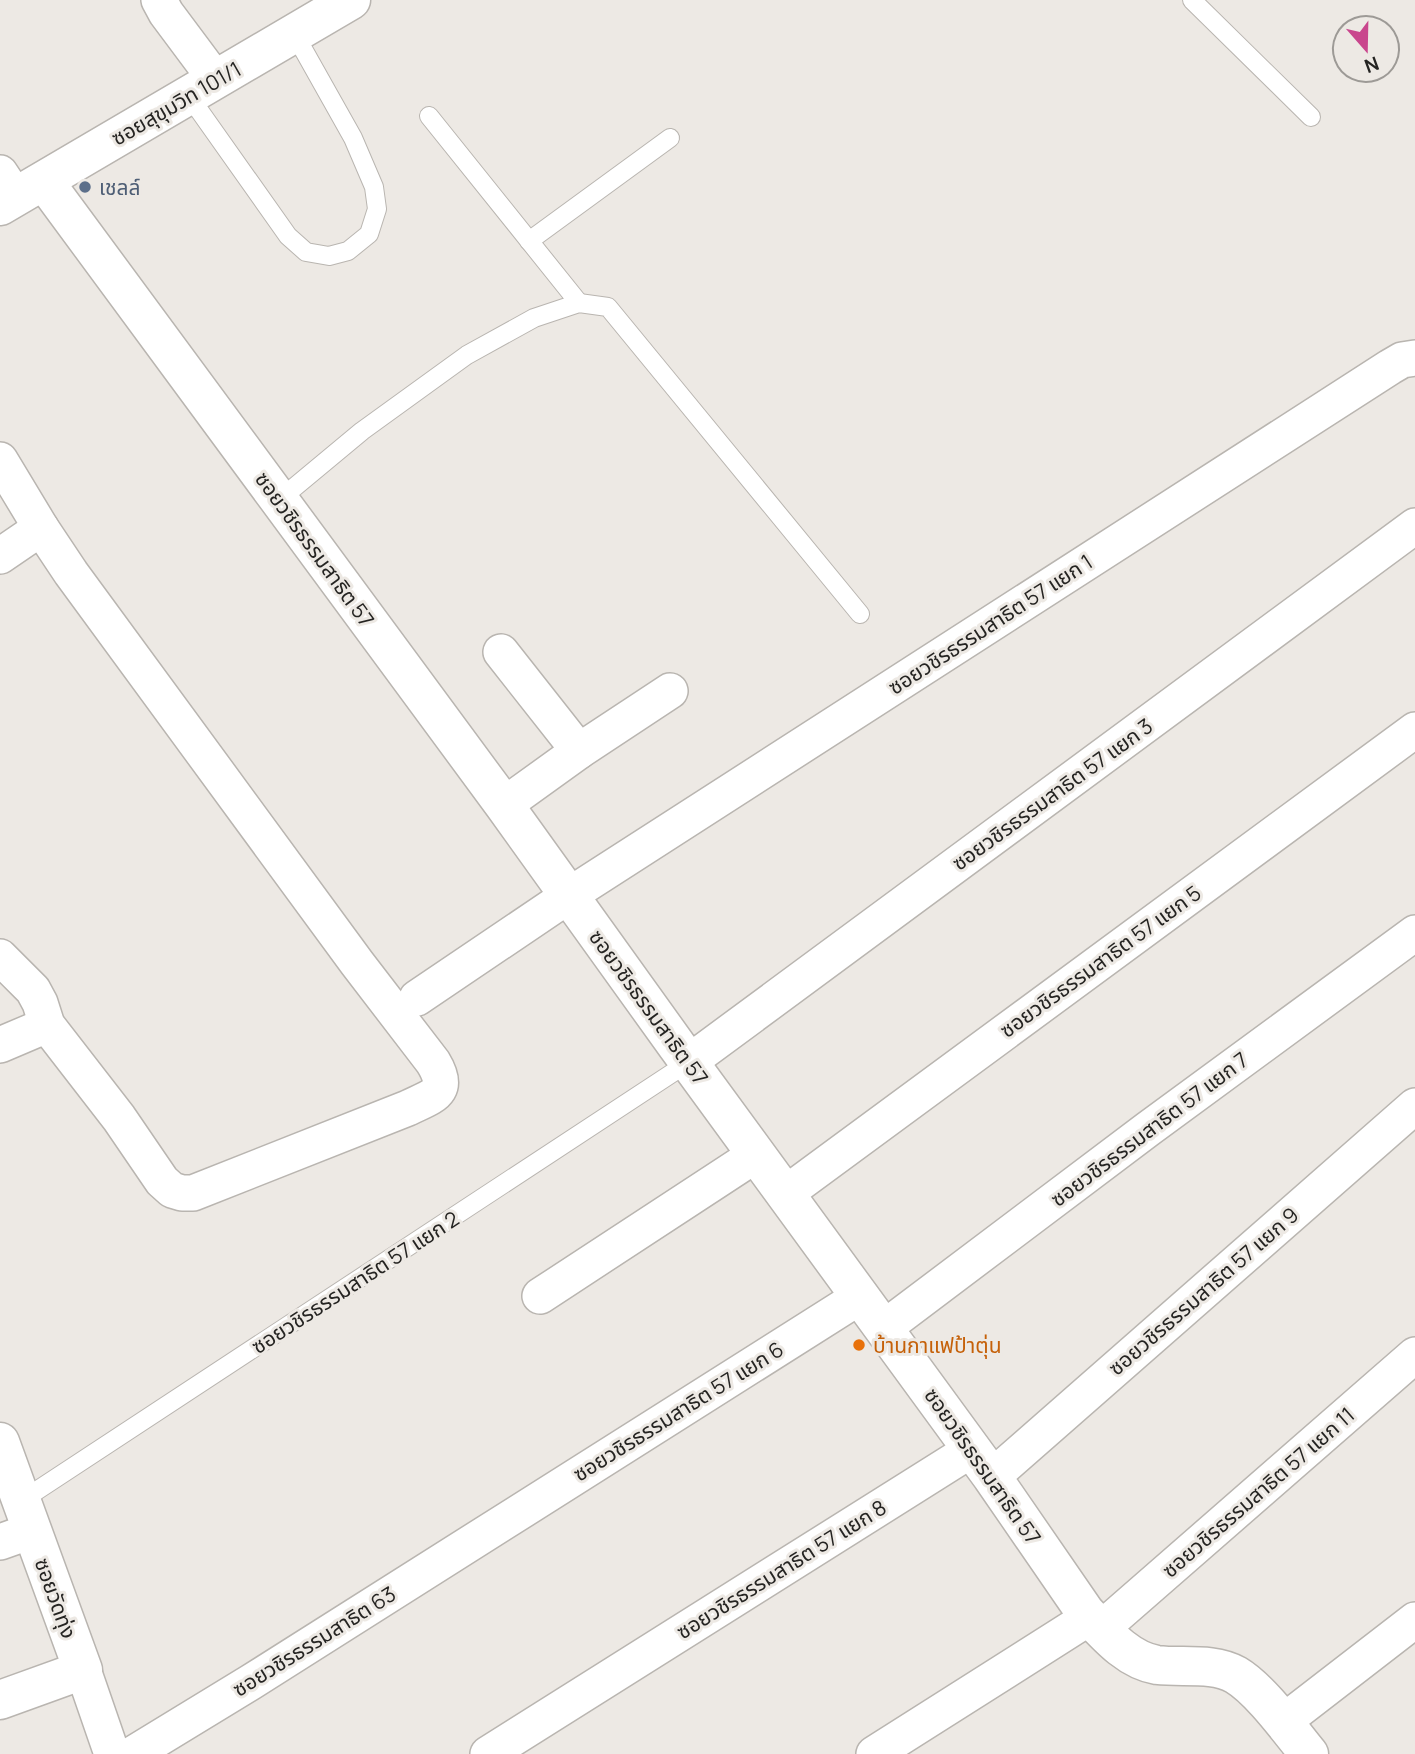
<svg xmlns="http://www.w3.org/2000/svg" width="1415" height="1754" viewBox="0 0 1415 1754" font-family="Manrope,'Noto Sans Thai',sans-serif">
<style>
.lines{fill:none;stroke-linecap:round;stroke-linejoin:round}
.lane-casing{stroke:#b9b5b0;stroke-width:20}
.street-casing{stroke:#b9b5b0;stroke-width:38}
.secondary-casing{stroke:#b9b5b0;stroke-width:41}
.lane{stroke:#fff;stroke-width:18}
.street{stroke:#fff;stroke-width:35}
.secondary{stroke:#fff;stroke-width:38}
.service-dot{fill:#5c6f8a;stroke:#ede9e4;stroke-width:2.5}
.food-dot{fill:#e8710a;stroke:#ede9e4;stroke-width:2.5}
.labels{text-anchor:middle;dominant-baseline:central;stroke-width:6;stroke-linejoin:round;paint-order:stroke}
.street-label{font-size:21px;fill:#252422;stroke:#ede9e4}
.service-label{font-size:21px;fill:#4e5e75;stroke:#ede9e4;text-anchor:start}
.food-label{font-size:21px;fill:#c56008;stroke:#ede9e4;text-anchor:start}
</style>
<rect width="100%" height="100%" fill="#ede9e4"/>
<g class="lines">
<defs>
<g id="lane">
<polyline points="1192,0 1311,117"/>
<polyline points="189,96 288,236 306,252 329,256 348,251 369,234 377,209 374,187 353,138 294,33"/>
<polyline points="429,116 579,303"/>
<polyline points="529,241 670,138"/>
<polyline points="279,500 362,431 467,355 534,318 579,303 608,307 860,614"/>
<polyline points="21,1501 689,1062"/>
</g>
<g id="street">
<polyline points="159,0 166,13 216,80"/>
<polyline points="0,173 16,197"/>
<path d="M 0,460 L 41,528 L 71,573 L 357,963 L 433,1062 C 452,1093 432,1096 408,1108 L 193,1193 L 182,1193 L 172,1190 L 162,1181 L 119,1118 L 47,1025 L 40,1003 L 33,990 L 0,957"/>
<polyline points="0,556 41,528"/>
<polyline points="501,652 579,751"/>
<polyline points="504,805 579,751 670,691"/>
<polyline points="417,998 568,896 1390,367 1402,360 1415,358"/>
<polyline points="0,1045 47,1025"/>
<polyline points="689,1062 1415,526"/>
<polyline points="785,1194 1415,730"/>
<polyline points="540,1296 757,1154"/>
<polyline points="884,1328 1148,1129 1415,933"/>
<polyline points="992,1477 1415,1106"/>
<polyline points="0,1542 31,1531"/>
<polyline points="1101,1629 1415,1355"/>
<polyline points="83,1670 112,1754"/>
<polyline points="1283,1722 1415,1620"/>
<polyline points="133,1754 251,1682 861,1296"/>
<polyline points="488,1754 971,1450"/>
<polyline points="874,1754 1090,1617"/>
</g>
<g id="secondary">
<path d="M 44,181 L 504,805 L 677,1046 L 992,1477 L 1085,1612 C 1105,1633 1127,1660 1157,1665 C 1183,1668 1213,1662 1236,1675 C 1261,1690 1290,1731 1309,1754"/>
<polyline points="0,206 351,0"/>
<polyline points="0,1442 83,1670 0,1700"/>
</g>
</defs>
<use href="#lane" class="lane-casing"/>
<use href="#street" class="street-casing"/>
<use href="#secondary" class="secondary-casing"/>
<use href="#lane" class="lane"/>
<use href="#street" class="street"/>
<use href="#secondary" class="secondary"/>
</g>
<circle class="service-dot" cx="85" cy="187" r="7"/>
<circle class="food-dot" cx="859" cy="1345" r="7"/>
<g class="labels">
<g class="street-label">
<text transform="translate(176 103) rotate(-30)">ซอยสุขุมวิท 101/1</text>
<text transform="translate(315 549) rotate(54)">ซอยวชิรธรรมสาธิต 57</text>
<text transform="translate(990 624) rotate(-33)">ซอยวชิรธรรมสาธิต 57 แยก 1</text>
<text transform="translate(1052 794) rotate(-36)">ซอยวชิรธรรมสาธิต 57 แยก 3</text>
<text transform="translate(1100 961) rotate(-36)">ซอยวชิรธรรมสาธิต 57 แยก 5</text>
<text transform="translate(649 1007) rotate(54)">ซอยวชิรธรรมสาธิต 57</text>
<text transform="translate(1149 1129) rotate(-37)">ซอยวชิรธรรมสาธิต 57 แยก 7</text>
<text transform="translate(355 1282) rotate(-33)">ซอยวชิรธรรมสาธิต 57 แยก 2</text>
<text transform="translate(1203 1291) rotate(-41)">ซอยวชิรธรรมสาธิต 57 แยก 9</text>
<text transform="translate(678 1411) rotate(-32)">ซอยวชิรธรรมสาธิต 57 แยก 6</text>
<text transform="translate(983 1466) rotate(55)">ซอยวชิรธรรมสาธิต 57</text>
<text transform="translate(1258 1492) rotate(-41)">ซอยวชิรธรรมสาธิต 57 แยก 11</text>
<text transform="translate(781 1569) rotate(-32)">ซอยวชิรธรรมสาธิต 57 แยก 8</text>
<text transform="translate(56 1598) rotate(70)">ซอยวัดทุ่ง</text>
<text transform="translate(314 1641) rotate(-32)">ซอยวชิรธรรมสาธิต 63</text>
</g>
<g class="service-label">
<text x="99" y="187">เชลล์</text>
</g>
<g class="food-label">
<text x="873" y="1345">บ้านกาแฟป้าตุ่น</text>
</g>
</g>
<g transform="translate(1366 49) rotate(160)"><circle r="33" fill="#ede9e4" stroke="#9d9a96" stroke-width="2"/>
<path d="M0-5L12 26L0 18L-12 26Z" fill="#c9468d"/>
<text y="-10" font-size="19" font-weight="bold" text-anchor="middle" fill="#252422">N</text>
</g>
</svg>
